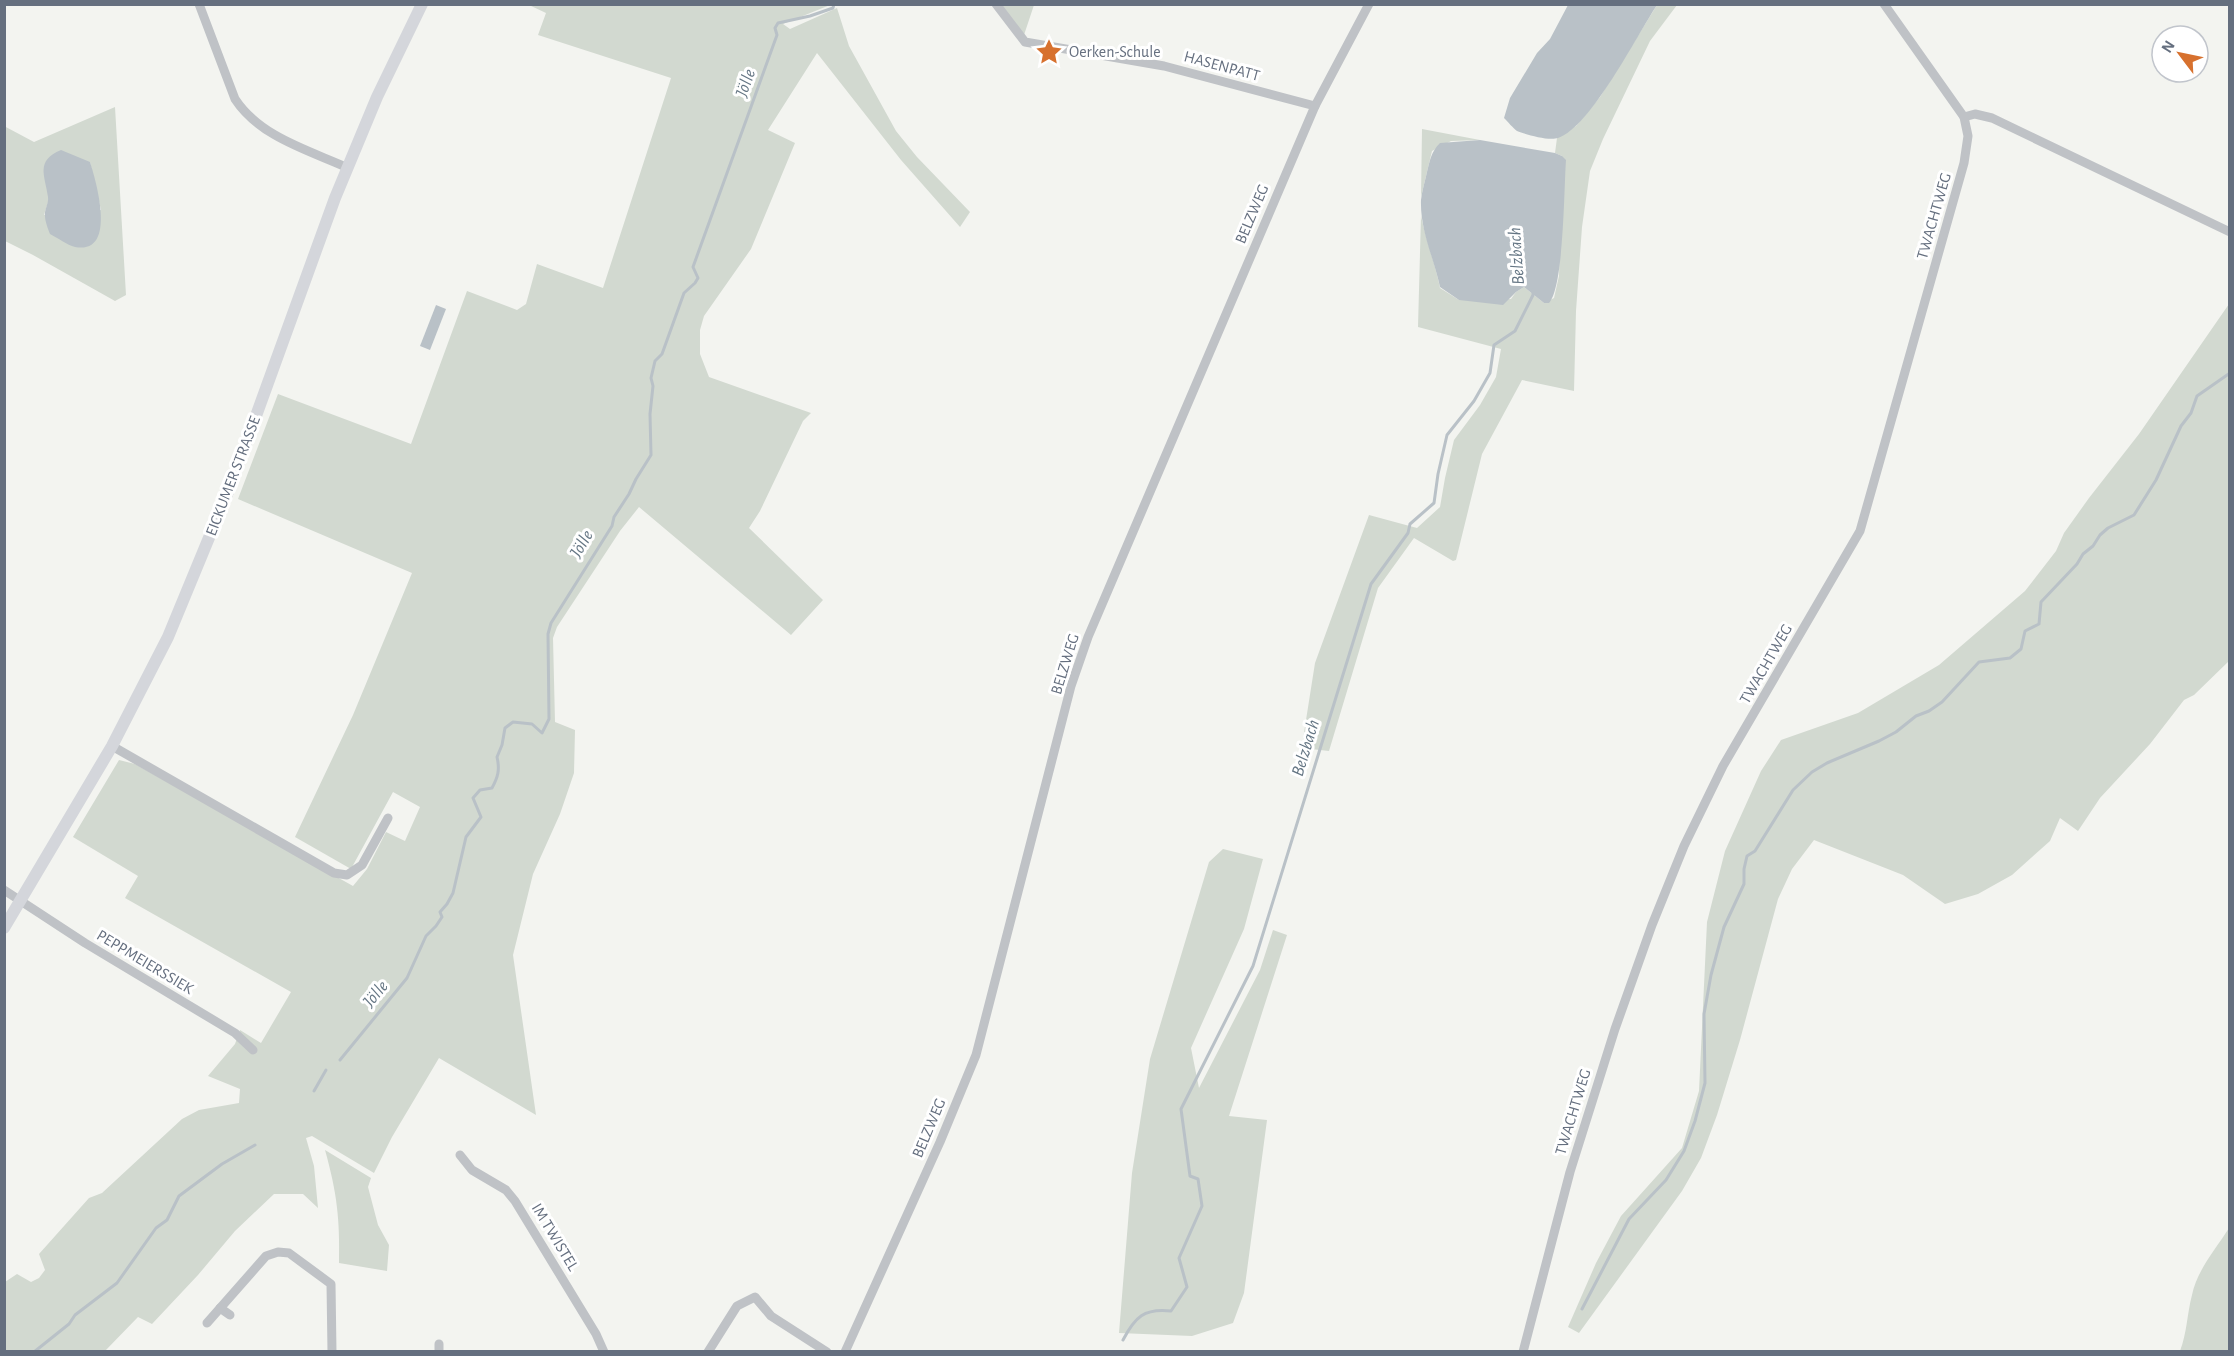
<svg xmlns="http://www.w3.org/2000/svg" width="2234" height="1356" viewBox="0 0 2234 1356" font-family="'Alegreya Sans',sans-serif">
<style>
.green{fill:#d2d9d0;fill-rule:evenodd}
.water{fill:#b9c1c7}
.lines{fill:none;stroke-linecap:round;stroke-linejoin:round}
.stream{stroke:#b9c1c7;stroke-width:3}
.minor{stroke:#bfc2c6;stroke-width:9}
.major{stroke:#d4d6db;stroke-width:12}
.labels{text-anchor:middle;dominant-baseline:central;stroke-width:6;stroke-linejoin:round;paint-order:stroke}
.poi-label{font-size:16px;fill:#656f7f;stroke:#fff;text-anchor:start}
.street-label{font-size:16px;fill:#656f7f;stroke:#fff}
.water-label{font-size:18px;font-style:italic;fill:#657684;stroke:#fff}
</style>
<rect width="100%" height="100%" fill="#f3f4f0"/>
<g class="green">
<polygon points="529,5 830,5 783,24 790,29 837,8 849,46 896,131 917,157 970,212 960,227 901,160 817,53 768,130 795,143 751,249 704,316 700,330 700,354 709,377 811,413 803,421 760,511 749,528 823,600 791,635 639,507 620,531 557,627 553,638 555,722 575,730 574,773 560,814 533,874 513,955 536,1115 439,1058 392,1137 374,1173 312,1136 306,1138 314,1166 318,1208 303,1194 274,1194 235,1231 198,1275 152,1324 138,1317 105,1351 5,1352 5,1282 17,1274 31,1282 39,1278 45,1270 39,1254 89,1198 102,1193 182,1119 199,1110 239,1103 240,1089 208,1076 235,1044 240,1030 261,1043 291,992 125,898 138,876 73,837 119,760 135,764 353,886 367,869 386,832 405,841 420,807 393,792 351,869 295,837 353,715 412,573 238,499 278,394 411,444 467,291 517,310 526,304 537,264 603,288 671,78 538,35 546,13"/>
<polygon points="1001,5 1034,5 1024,35"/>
<path d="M 1657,5 L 1677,5 L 1650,41 L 1603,139 L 1590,171 L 1582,227 L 1576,311 L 1574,391 L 1522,380 L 1482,454 L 1456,560 L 1453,561 L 1414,538 L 1378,588 L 1329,751 L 1311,749 L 1303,739 L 1315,663 L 1369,515 L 1417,528 L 1440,507 L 1445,478 L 1454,440 L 1480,405 L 1496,377 L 1501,349 L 1418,327 L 1421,216 C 1426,240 1435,263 1440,288 L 1459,300 L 1511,299 L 1516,292 L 1524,287 L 1544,303 L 1554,298 L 1559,276 L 1562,156 L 1555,153 L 1557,138 L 1576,126 L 1600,97 Z"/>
<path d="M 115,107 L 126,295 L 115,301 L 33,255 L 5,241 L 4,126 L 34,142 ZM 90,162 L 101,210 L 44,215 L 49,199 Z"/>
<polygon points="1422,129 1480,140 1451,141 1432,151 1421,197"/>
<polygon points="2229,304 2229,661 2194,695 2184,700 2150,744 2100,798 2078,831 2060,818 2050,841 2012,875 1978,894 1945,904 1903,875 1814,840 1792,869 1778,899 1740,1040 1717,1115 1701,1158 1682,1191 1579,1333 1568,1327 1596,1263 1621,1216 1682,1148 1699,1091 1707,922 1725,851 1761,771 1781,740 1858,713 1939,665 2025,591 2056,551 2064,533 2089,498 2139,434"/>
<polygon points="1223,849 1263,859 1244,929 1191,1048 1199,1088 1260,970 1273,930 1287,935 1229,1116 1267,1120 1244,1293 1233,1323 1192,1336 1119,1333 1132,1173 1150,1059 1209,862"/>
<path d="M 325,1150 L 371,1178 L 368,1187 L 378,1225 L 389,1245 L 387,1271 L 339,1263 C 340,1219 337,1193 325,1150 Z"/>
<path d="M 2229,1228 L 2229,1351 L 2180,1351 C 2187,1333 2187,1314 2192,1295 C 2197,1270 2216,1249 2229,1228 Z"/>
</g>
<g class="water">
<path d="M 1568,5 L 1657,5 C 1637,35 1591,127 1558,138 C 1549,141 1527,135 1517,131 C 1513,128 1508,122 1504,118 L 1510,98 L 1537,53 L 1550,39 Z"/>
<path d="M 1480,140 L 1555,153 L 1562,156 L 1566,160 C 1564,188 1564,287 1549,303 L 1544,303 L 1524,287 L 1516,292 L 1503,305 L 1459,300 L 1440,287 C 1434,258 1420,231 1421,200 C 1422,191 1425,181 1427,172 C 1430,160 1431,152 1440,143 Z"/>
<path d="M 61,150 L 90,162 C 96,181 118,255 75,247 C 67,245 58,238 50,234 C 48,229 45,221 45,216 C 44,210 49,203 48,197 C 45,175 35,161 61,150 Z"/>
<polygon points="436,305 446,309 430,350 420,346"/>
</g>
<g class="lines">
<g class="stream">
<path d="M 340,1060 L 407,978 L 426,936 L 436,926 L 442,917 L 440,912 L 447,904 L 453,893 L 466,837 L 481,817 L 473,798 L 480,790 L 492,788 C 498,777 500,770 497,757 L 502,745 L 505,728 L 513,722 L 532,724 L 542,733 L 549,719 L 548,634 L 551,623 L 612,526 L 614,517 L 629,494 L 636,479 L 651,455 L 650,414 L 653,386 L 651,378 L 655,361 L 662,354 L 684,293 L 695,283 L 698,278 L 693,267 L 777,35 L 775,28 L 778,23 L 810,16 L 833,8 L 834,4"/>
<polyline points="314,1091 326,1070"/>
<polyline points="1582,1309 1629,1219 1666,1180 1684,1151 1695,1121 1705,1083 1704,1014 1711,975 1724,927 1744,884 1744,869 1747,856 1755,851 1793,790 1812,772 1827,763 1879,741 1896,732 1916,716 1929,711 1942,702 1979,662 2010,658 2021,649 2025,631 2039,624 2041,602 2077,564 2083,554 2093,546 2100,535 2108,528 2134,515 2156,480 2181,426 2191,413 2197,396 2230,373"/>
<path d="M 1123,1340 C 1135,1317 1144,1308 1171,1311 L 1187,1287 L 1179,1258 L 1202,1206 L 1198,1179 L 1190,1176 L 1181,1109 L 1253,966 L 1371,584 L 1408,533 L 1410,524 L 1434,503 L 1438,474 L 1447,435 L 1474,401 L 1490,373 L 1494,345 L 1515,331 L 1533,295 L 1533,290"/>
<polyline points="34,1352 69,1324 75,1315 117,1283 156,1228 167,1220 179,1196 222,1164 255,1145"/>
</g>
<g class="minor">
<path d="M 199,4 L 235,99 C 260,137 308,150 348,168"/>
<polyline points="996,4 1025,42 1164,66 1315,106"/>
<polyline points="1964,117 1975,114 1992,118 2230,232"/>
<polyline points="112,746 334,873 347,875 362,865 388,818"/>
<polyline points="4,890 85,943 235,1033 253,1050"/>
<polyline points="460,1155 472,1170 506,1190 515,1201 596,1334 604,1352"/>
<polyline points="220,1308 230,1315"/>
<polyline points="207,1323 266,1256 278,1252 289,1253 331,1284 332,1352"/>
<polyline points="439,1344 439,1352"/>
<polyline points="708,1352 737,1306 755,1297 771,1316 827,1352"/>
<polyline points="845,1352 940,1142 976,1055 1071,686 1088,637 1315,106 1369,4"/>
<polyline points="1523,1352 1570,1172 1615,1029 1652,925 1684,846 1723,766 1860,531 1964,163 1968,136 1964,117 1884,4"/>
</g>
<polyline class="major" points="4,928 112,746 168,637 232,482 335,198 377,97 422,4"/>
</g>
<defs>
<symbol id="sight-bare" viewBox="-9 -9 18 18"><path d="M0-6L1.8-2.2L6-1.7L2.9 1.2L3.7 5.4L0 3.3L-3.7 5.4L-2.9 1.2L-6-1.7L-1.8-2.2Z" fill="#d7712e" stroke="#fff" stroke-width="2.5" paint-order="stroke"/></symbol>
</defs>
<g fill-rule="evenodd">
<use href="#sight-bare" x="1030" y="33" width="38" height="38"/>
</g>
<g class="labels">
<g class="poi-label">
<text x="1069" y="52">Oerken-Schule</text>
</g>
<g class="street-label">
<text transform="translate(1222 66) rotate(15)">HASENPATT</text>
<text transform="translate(1252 214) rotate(-67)">BELZWEG</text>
<text transform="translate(1934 216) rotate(-74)">TWACHTWEG</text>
<text transform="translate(233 476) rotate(-69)">EICKUMER STRASSE</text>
<text transform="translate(1065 664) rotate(-73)">BELZWEG</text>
<text transform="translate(1766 664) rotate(-60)">TWACHTWEG</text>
<text transform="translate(145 962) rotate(31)">PEPPMEIERSSIEK</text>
<text transform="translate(1573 1112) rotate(-73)">TWACHTWEG</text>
<text transform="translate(929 1128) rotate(-67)">BELZWEG</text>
<text transform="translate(555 1237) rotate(59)">IM TWISTEL</text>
</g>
<g class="water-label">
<text transform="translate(746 83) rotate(-70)">Jölle</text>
<text transform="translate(1517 256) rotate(-94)">Belzbach</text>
<text transform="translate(582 544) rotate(-59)">Jölle</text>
<text transform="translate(1306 748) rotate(-73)">Belzbach</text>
<text transform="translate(376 994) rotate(-50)">Jölle</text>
</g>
</g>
<rect width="2234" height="1356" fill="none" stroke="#656f7f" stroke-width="12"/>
<g transform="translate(2180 54) rotate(302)"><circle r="28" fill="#ffffff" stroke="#c1c5cc" stroke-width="1.5"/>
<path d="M0-4.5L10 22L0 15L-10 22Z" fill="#d7712e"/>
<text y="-9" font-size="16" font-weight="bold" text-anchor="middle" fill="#656f7f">N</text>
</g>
</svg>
